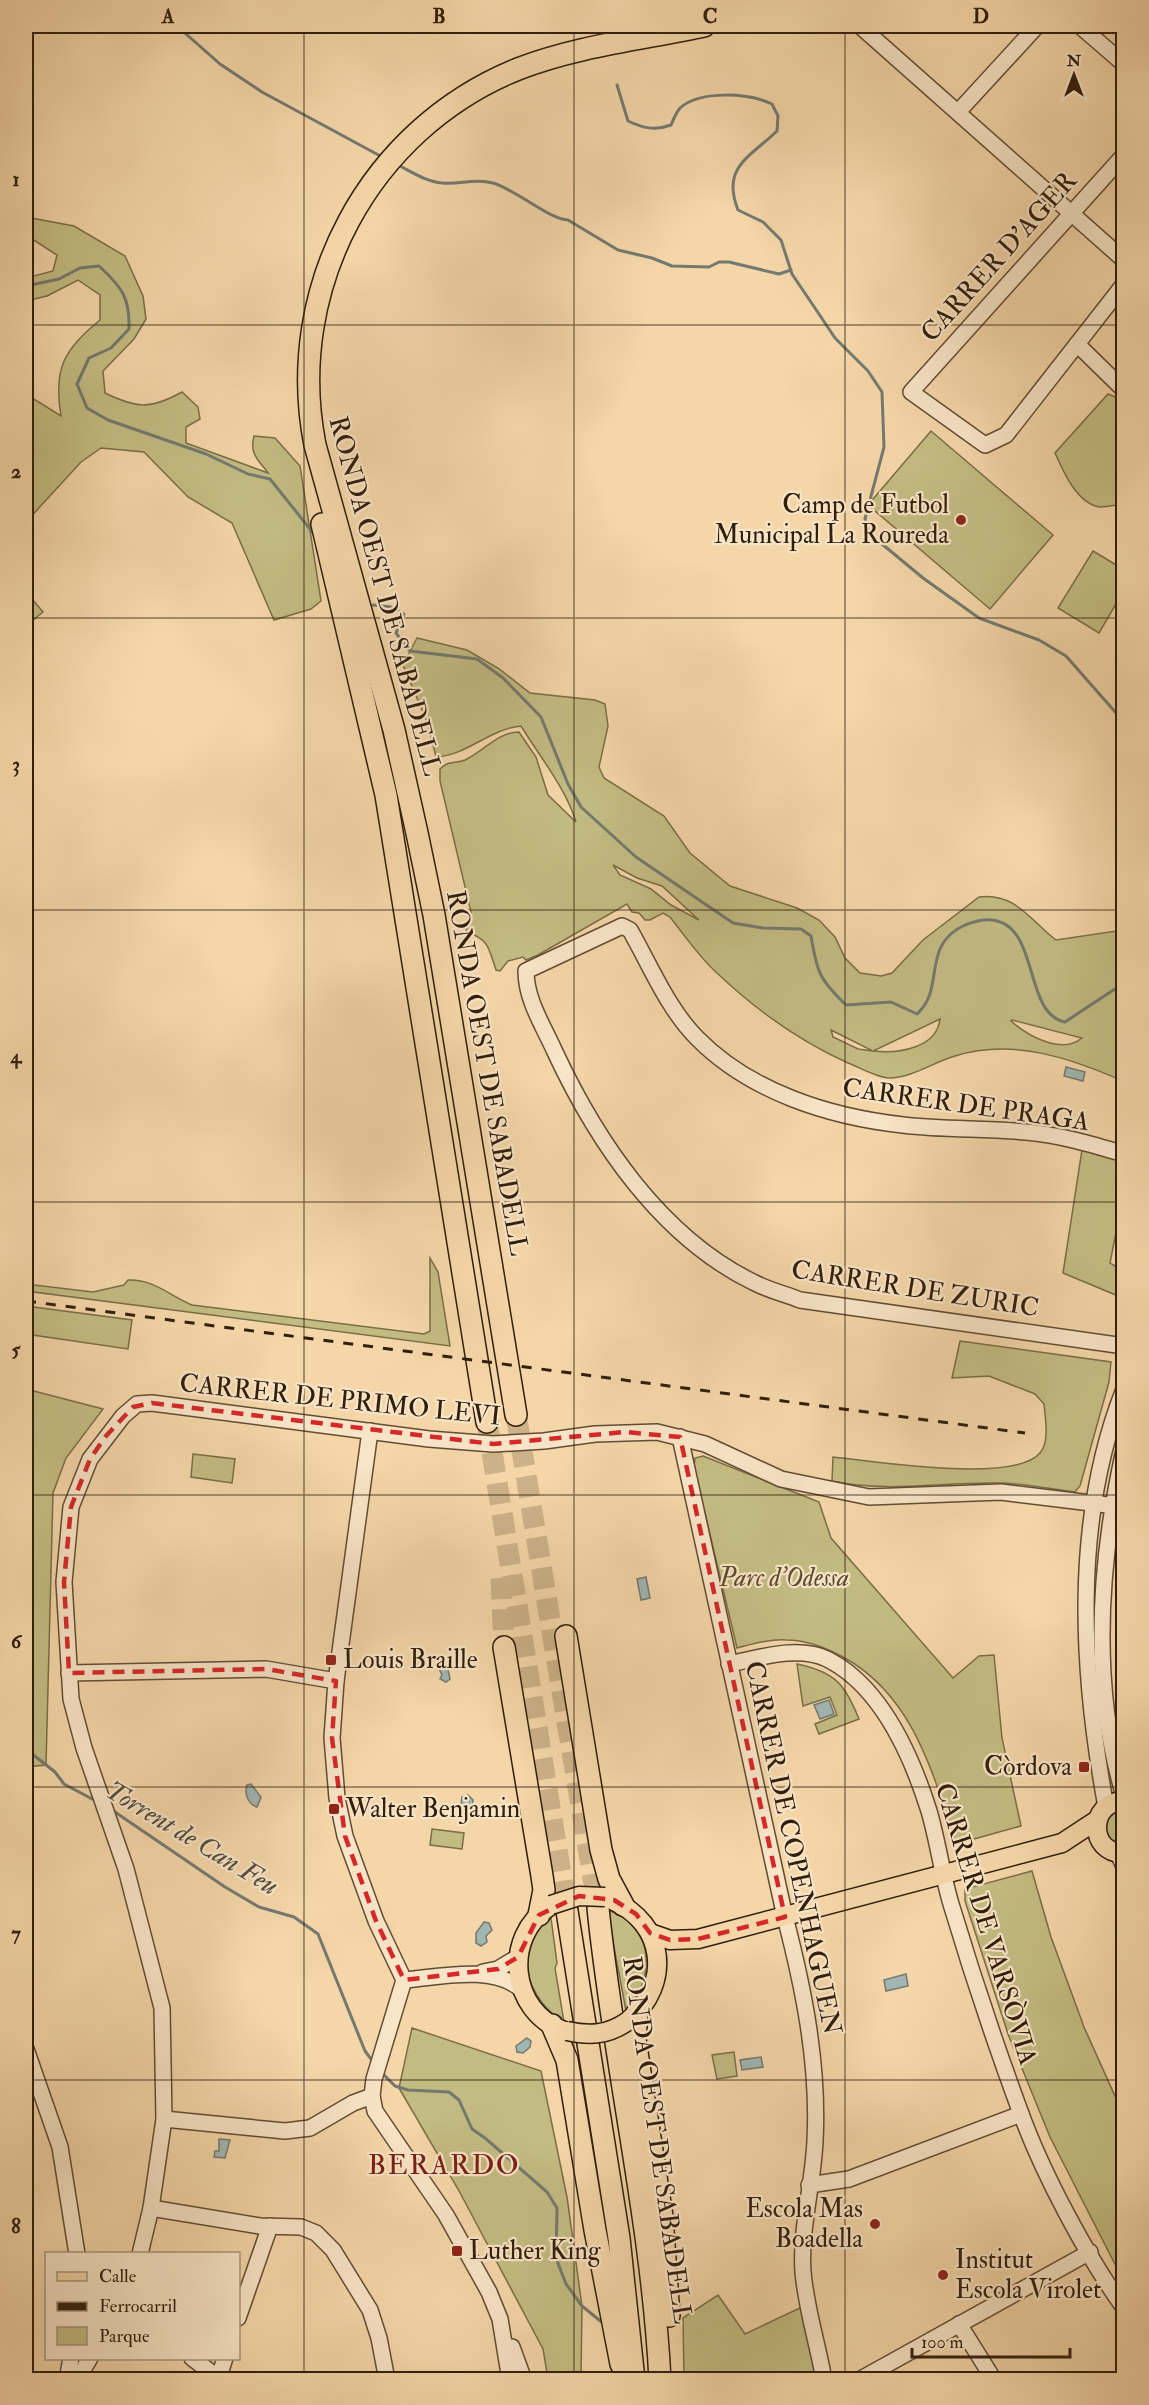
<svg xmlns="http://www.w3.org/2000/svg" width="1149" height="2405" viewBox="0 0 1149 2405" font-family="'IM FELL Double Pica',serif">
<style>
.green{fill:#c3bc82;stroke:#7a6d47;stroke-width:1.5;fill-rule:evenodd}
.water{fill:#a0b6b3;stroke:#747970;stroke-width:1.5}
.lines{fill:none;stroke-linecap:round;stroke-linejoin:round}
.stream{stroke:#747970;stroke-width:3}
.highway-tunnel{stroke:#cdb189;stroke-width:21;stroke-dasharray:21 10;stroke-linecap:butt}
.minor-casing{stroke:#624c33;stroke-width:18}
.major-casing{stroke:#311e0c;stroke-width:21}
.highway-casing{stroke:#311e0c;stroke-width:24}
.minor{stroke:#f8e4c6;stroke-width:15}
.major{stroke:#f4d6a8;stroke-width:18}
.highway{stroke:#f4d6a8;stroke-width:21}
.rail{stroke:#311e0c;stroke-width:3;stroke-dasharray:10 10;stroke-linecap:butt}
.major-bridge-casing{stroke:#311e0c;stroke-width:21;stroke-linecap:butt}
.major-bridge{stroke:#f4d6a8;stroke-width:18}
.marked{fill:none;stroke:#d62828;stroke-width:4.5;stroke-dasharray:12 8;stroke-linejoin:round}
.grid{fill:none;stroke:#311e0c;stroke-width:1.5;stroke-opacity:0.55}
.poi-dot{fill:#8f2418;stroke:#f8e4c6;stroke-width:2}
.labels{text-anchor:middle;dominant-baseline:central;stroke-width:4.5;stroke-linejoin:round;paint-order:stroke}
.street-label{font-size:26px;fill:#311e0c;stroke:#f8e4c6}
.poi-label{font-size:26px;fill:#311e0c;stroke:#f8e4c6;text-anchor:start}
.park-label{font-size:26px;font-style:italic;fill:#5d4d2f;stroke:#f8e4c6}
.water-label{font-size:27px;font-style:italic;fill:#524c3e;stroke:#f8e4c6}
.quarter-label{font-size:28px;letter-spacing:1.5px;fill:#7a1f14;stroke:#f8e4c6}
.neatline{fill:none;stroke:#311e0c;stroke-width:2}
.grid-label{font-size:20px;text-anchor:middle;font-weight:bold;fill:#311e0c}
</style>
<rect width="100%" height="100%" fill="#f4d6a8"/>
<filter id="stains"><feTurbulence type="fractalNoise" baseFrequency=".00333" numOctaves="4"/><feColorMatrix values="0 0 0 0 .2 0 0 0 0 .09 0 0 0 0 .02 0 0 0 .5 -.17"/></filter>
<radialGradient id="worn" r=".72"><stop offset=".6" stop-color="#630" stop-opacity="0"/><stop offset="1" stop-color="#630" stop-opacity=".3"/></radialGradient>
<g class="green">
<path d="M 26,217 L 74,226 L 125,256 L 143,296 L 146,319 L 134,339 L 103,371 L 105,393 C 136,408 150,410 182,392 L 198,407 L 200,419 L 186,427 L 186,443 L 268,473 C 259,460 249,455 254,436 L 275,438 L 300,466 L 321,601 L 311,609 L 274,620 L 232,523 L 188,497 L 144,452 L 101,448 L 81,462 L 26,522 L 26,394 L 61,416 C 53,368 64,350 100,320 L 100,295 L 78,280 L 47,296 L 26,301 L 26,278 L 53,271 L 57,255 L 26,235 Z"/>
<path d="M 1108,394 L 1123,400 L 1123,504 C 1116,505 1107,507 1100,507 C 1077,504 1063,471 1055,453 Z"/>
<polygon points="931,431 1053,535 990,609 868,505"/>
<polygon points="1093,551 1123,569 1123,592 1099,633 1058,608"/>
<polygon points="26,598 32,599 43,612 26,626"/>
<path d="M 417,638 L 467,650 L 498,668 L 530,693 L 595,700 L 605,704 L 608,726 L 599,767 L 604,778 L 664,816 L 690,853 L 730,886 L 797,908 L 819,920 L 835,937 L 845,958 L 860,973 L 881,976 L 892,973 L 923,940 L 979,897 C 1015,892 1031,921 1056,940 L 1123,930 L 1123,1081 C 1070,1058 1013,1038 955,1056 C 934,1062 913,1077 891,1078 C 877,1078 861,1068 848,1063 C 799,1041 756,1010 717,973 C 699,957 685,936 670,917 L 663,913 L 650,920 L 645,920 L 639,913 L 632,912 L 627,904 L 538,955 L 526,960 L 523,957 L 508,961 L 500,971 L 496,970 C 488,947 490,941 466,931 L 471,912 L 440,781 L 440,769 C 448,760 456,764 465,760 C 484,751 498,732 519,732 L 536,757 L 548,795 L 576,822 C 565,787 540,757 521,726 C 489,729 468,755 436,757 L 428,724 L 403,665 ZM 613,865 L 637,878 L 662,886 L 699,920 L 671,905 L 651,889 L 620,875 ZM 940,1019 C 937,1048 898,1054 873,1051 ZM 1011,1021 L 1012,1020 L 1082,1038 C 1062,1055 1028,1036 1011,1021 ZM 831,1030 L 871,1050 L 872,1051 L 858,1049 L 833,1037 Z"/>
<polygon points="1082,1150 1123,1160 1123,1197 1110,1263 1123,1271 1123,1298 1063,1273"/>
<path d="M 430,1258 L 438,1272 L 450,1346 L 26,1291 L 26,1284 L 93,1292 L 124,1285 L 128,1280 C 154,1279 170,1296 192,1305 L 424,1334 L 430,1331 Z"/>
<polygon points="26,1306 132,1320 128,1349 26,1334"/>
<path d="M 960,1341 L 1111,1362 L 1109,1382 L 1080,1486 L 1075,1492 C 1049,1489 1023,1483 997,1483 C 941,1482 888,1493 832,1481 L 833,1457 C 874,1461 1014,1484 1040,1453 C 1050,1442 1045,1417 1044,1404 L 1035,1394 L 989,1376 L 952,1378 Z"/>
<polygon points="26,1389 103,1409 66,1458 53,1493 46,1765 26,1767"/>
<polygon points="193,1454 235,1459 232,1483 191,1477"/>
<path d="M 703,1456 L 819,1502 L 831,1538 L 953,1678 L 979,1656 L 994,1655 L 1002,1738 L 1021,1826 L 956,1844 C 933,1773 913,1695 843,1657 C 825,1647 807,1640 786,1640 C 769,1639 753,1644 737,1648 L 694,1467 L 695,1458 Z"/>
<path d="M 797,1664 C 835,1672 845,1684 859,1719 L 819,1734 L 815,1724 L 837,1715 L 830,1697 L 803,1706 Z"/>
<polygon points="1116,1811 1123,1811 1123,1844 1108,1839 1104,1823"/>
<polygon points="432,1829 464,1833 462,1849 430,1845"/>
<polygon points="1032,1871 1051,1937 1084,2027 1123,2114 1123,2280 1050,2137 1008,2034 965,1901 965,1889"/>
<path d="M 607,1910 C 655,1924 656,1979 626,2011 Z"/>
<path d="M 551,1918 L 557,1963 L 555,1968 L 564,2022 C 527,2000 508,1944 551,1918 Z"/>
<polygon points="412,2028 541,2071 567,2197 582,2306 581,2379 548,2379 543,2349 458,2189 399,2088"/>
<polygon points="734,2052 737,2076 717,2079 712,2055"/>
<polygon points="718,2295 745,2334 804,2306 823,2379 684,2379 683,2318"/>
</g>
<g class="water">
<polygon points="1066,1067 1085,1072 1083,1081 1064,1076"/>
<polygon points="646,1577 650,1598 641,1600 637,1579"/>
<polygon points="442,1665 447,1665 450,1679 446,1682 440,1679 442,1675 439,1669"/>
<polygon points="829,1700 834,1714 820,1719 814,1705"/>
<path d="M 251,1784 L 261,1797 L 257,1807 C 248,1804 244,1794 247,1785 Z"/>
<polygon points="468,1795 473,1800 471,1817 466,1819 460,1812 462,1797"/>
<polygon points="484,1922 489,1923 492,1930 486,1936 487,1942 481,1946 476,1943 476,1933"/>
<polygon points="906,1974 908,1986 886,1991 884,1980"/>
<polygon points="527,2038 531,2041 530,2047 523,2053 517,2052 516,2046"/>
<polygon points="761,2057 763,2067 742,2070 740,2060"/>
<polygon points="219,2139 230,2140 225,2158 214,2157 215,2151 219,2151"/>
</g>
<g class="lines">
<g class="stream">
<polyline points="177,26 220,64 262,92 384,158"/>
<path d="M 617,85 L 628,121 C 643,128 655,131 671,125 C 673,120 676,113 680,108 C 700,90 749,93 772,104 L 778,116 L 777,131 C 750,157 721,167 738,210 L 763,222 L 781,240 L 792,274 L 819,314 L 835,338 L 868,371 L 882,392 L 884,447 L 865,519 L 870,534 L 923,578 L 979,618 L 1039,640 L 1066,656 L 1124,722"/>
<path d="M 398,165 C 412,172 427,182 442,183 C 459,185 474,178 493,183 C 515,189 550,220 568,220 L 618,250 L 652,258 L 672,266 L 709,267 L 719,262 L 729,262 L 779,274 L 791,270"/>
<path d="M 26,286 L 59,279 L 80,268 L 99,266 C 122,287 130,298 129,329 L 111,348 L 89,358 L 77,384 L 87,408 L 108,420 L 206,454 L 248,474 L 270,479 L 314,534"/>
<path d="M 373,605 L 391,607 L 404,614 L 396,633 L 410,651 L 477,659 L 503,678 L 541,717 L 568,784 L 581,807 L 636,857 L 733,923 L 763,928 L 801,929 L 811,936 C 817,972 819,979 846,1005 L 891,1002 L 917,1014 C 946,989 920,945 965,925 C 973,922 982,919 992,920 C 1040,925 1023,1014 1065,1022 L 1124,983"/>
<polyline points="26,1749 55,1772 64,1784 96,1801"/>
<polyline points="112,1810 225,1887 259,1907 294,1917 318,1934 365,2051 374,2063"/>
<polyline points="382,2073 395,2086 408,2090 449,2092 459,2100 472,2129 485,2138 547,2192 557,2208 556,2258 566,2284 582,2306 604,2324"/>
</g>
<g class="highway-tunnel">
<polyline points="516,1415 598,1908"/>
<polyline points="487,1422 567,1911"/>
<polyline points="501,1578 504,1647"/>
</g>
<defs>
<g id="minor">
<polyline points="860,26 1124,260"/>
<polyline points="1080,26 1124,64"/>
<polyline points="958,112 1037,26"/>
<polyline points="1124,155 911,392 985,445 1006,435 1124,284"/>
<polyline points="1077,344 1124,390"/>
<path d="M 1124,1154 C 1091,1144 1060,1135 1026,1132 C 985,1128 944,1130 903,1125 C 830,1117 750,1092 697,1038 C 668,1009 650,965 630,930 L 622,926 L 526,971 C 526,1000 543,1025 555,1052 C 597,1142 661,1237 753,1282 C 768,1290 785,1294 800,1300 L 1124,1346"/>
<polyline points="370,1431 336,1681 332,1738 337,1798 345,1836 376,1921 404,1980 374,2079 372,2096 375,2111 446,2215 489,2292 500,2319 510,2380"/>
<path d="M 680,1437 L 785,1917 C 804,1990 819,2065 815,2141 C 813,2185 800,2229 803,2272 C 806,2308 818,2345 824,2380"/>
<path d="M 1124,1450 C 1099,1563 1090,1683 1124,1796"/>
<path d="M 729,1664 C 759,1658 798,1645 827,1659 C 881,1686 912,1757 929,1811 C 938,1842 942,1874 951,1904 C 972,1974 995,2043 1020,2111 C 1042,2172 1086,2255 1124,2308"/>
<polyline points="69,1673 266,1669 336,1681"/>
<path d="M 1106,1807 C 1081,1671 1072,1521 1124,1389"/>
<polyline points="1118,1853 1124,1867"/>
<polyline points="483,1972 498,1969 518,1957"/>
<path d="M 404,1980 C 440,1977 493,1964 522,1990"/>
<polyline points="26,2049 60,2147 77,2254"/>
<polyline points="164,2119 285,2131 310,2128 353,2103 372,2096"/>
<polyline points="809,2185 849,2179 1021,2114"/>
<polyline points="151,2208 260,2226 301,2227 316,2233 333,2250 370,2310 379,2338 387,2380"/>
<polyline points="140,2254 151,2208 164,2119 162,2008 126,1869 84,1748 71,1699 64,1582 71,1507 90,1459 123,1416 137,1404 152,1403 429,1439 493,1444 544,1441 595,1434 657,1432 705,1444 781,1479 869,1497 1001,1492 1124,1507"/>
<polyline points="238,2318 270,2226"/>
<polyline points="959,2324 994,2380"/>
<polyline points="512,2347 524,2380"/>
<polyline points="192,2358 221,2380"/>
<polyline points="219,2377 225,2358"/>
<polyline points="67,2380 71,2358"/>
<polyline points="77,2380 90,2358"/>
<polyline points="859,2380 1090,2252"/>
</g>
<g id="major">
<path d="M 1124,1801 C 1088,1801 1088,1854 1124,1853"/>
<path d="M 612,1900 C 666,1924 672,1984 628,2021"/>
<path d="M 550,1906 C 502,1937 510,2012 564,2031"/>
<polyline points="650,1933 670,1940 698,1939 1062,1843 1097,1820"/>
</g>
<g id="highway">
<polyline points="322,524 386,795 487,1422"/>
<path d="M 516,1415 L 434,915 L 417,833 L 394,730 L 315,445 C 284,288 369,129 518,69 C 577,46 643,39 704,26"/>
<polyline points="566,1636 601,1850 609,1879 623,1905"/>
<polyline points="504,1647 542,1876 544,1890 539,1915"/>
<path d="M 598,1908 C 614,2066 652,2221 660,2380"/>
<polyline points="567,1911 619,2238 634,2380"/>
<polyline points="637,2013 635,2039 662,2216 669,2316"/>
<polyline points="552,2025 567,2060 595,2230 621,2364"/>
</g>
</defs>
<use href="#minor" class="minor-casing"/>
<use href="#major" class="major-casing"/>
<use href="#highway" class="highway-casing"/>
<use href="#minor" class="minor"/>
<use href="#major" class="major"/>
<use href="#highway" class="highway"/>
<polyline class="rail" points="26,1301 1025,1433"/>
<defs>
<g id="major-bridge">
<polyline points="551,1905 579,1896 605,1897"/>
<path d="M 567,2031 C 590,2036 608,2035 628,2021"/>
</g>
</defs>
<use href="#major-bridge" class="major-bridge-casing"/>
<use href="#major-bridge" class="major-bridge"/>
</g>
<path class="marked" d="M 152,1403 L 493,1444 L 625,1432 L 680,1437 L 785,1917 L 698,1939 L 670,1940 L 650,1933 L 636,1914 L 614,1900 L 579,1896 L 539,1915 L 518,1957 L 498,1969 L 404,1980 L 376,1921 L 345,1836 L 332,1738 L 336,1681 L 266,1669 L 69,1673 L 64,1582 L 71,1507 L 90,1459 L 106,1436 L 133,1407 Z"/>
<path class="grid" d="M 304,26 L 304,2380M 574,26 L 574,2380M 845,26 L 845,2380M 26,325 L 1124,325M 26,618 L 1124,618M 26,910 L 1124,910M 26,1202 L 1124,1202M 26,1495 L 1124,1495M 26,1787 L 1124,1787M 26,2080 L 1124,2080"/>
<g class="poi-dot">
<circle cx="961" cy="520" r="6"/>
<rect x="325" y="1654" width="12" height="12" rx="3"/>
<rect x="1078" y="1761" width="12" height="12" rx="3"/>
<rect x="328" y="1803" width="12" height="12" rx="3"/>
<circle cx="875" cy="2224" r="6"/>
<rect x="451" y="2245" width="12" height="12" rx="3"/>
<circle cx="943" cy="2275" r="6"/>
</g>
<g class="labels">
<g class="street-label">
<text transform="translate(999 257) rotate(-48)">CARRER D'AGER</text>
<text transform="translate(385 596) rotate(75)">RONDA OEST DE SABADELL</text>
<text transform="translate(487 1073) rotate(80)">RONDA OEST DE SABADELL</text>
<text transform="translate(966 1105) rotate(8)">CARRER DE PRAGA</text>
<text transform="translate(915 1289) rotate(9)">CARRER DE ZURIC</text>
<text transform="translate(340 1400) rotate(6)">CARRER DE PRIMO LEVI</text>
<text transform="translate(793 1848) rotate(78)">CARRER DE COPENHAGUEN</text>
<text transform="translate(986 1924) rotate(73)">CARRER DE VARSÒVIA</text>
<text transform="translate(657 2140) rotate(82)">RONDA OEST DE SABADELL</text>
</g>
<g class="poi-label">
<text x="949" y="505" text-anchor="end">Camp de Futbol<tspan x="949" dy="30">Municipal La Roureda</tspan></text>
<text x="343" y="1660">Louis Braille</text>
<text x="1072" y="1767" text-anchor="end">Còrdova</text>
<text x="346" y="1809">Walter Benjamin</text>
<text x="863" y="2209" text-anchor="end">Escola Mas<tspan x="863" dy="30">Boadella</tspan></text>
<text x="469" y="2251">Luther King</text>
<text x="955" y="2260">Institut<tspan x="955" dy="30">Escola Virolet</tspan></text>
</g>
<g class="park-label">
<text x="784" y="1578">Parc d'Odessa</text>
</g>
<g class="water-label">
<text transform="translate(192 1838) rotate(31)">Torrent de Can Feu</text>
</g>
<g class="quarter-label">
<text x="444" y="2165">BERARDO</text>
</g>
</g>
<rect width="1149" height="2405" fill="none" stroke="#f4d6a8" stroke-width="66"/>
<rect x="45" y="2252" width="195" height="108" fill="#f8e4c6" stroke="#a8957c" stroke-width="1.5"/>
<rect x="57" y="2272" width="30" height="9" fill="#f4d6a8" stroke="#a8957c" stroke-width="1.5"/>
<text x="99" y="2282" font-size="18" fill="#311e0c">Calle</text>
<rect x="57" y="2302" width="30" height="9" fill="#311e0c" stroke="#a8957c" stroke-width="1.5"/>
<text x="99" y="2312" font-size="18" fill="#311e0c">Ferrocarril</text>
<rect x="57" y="2327" width="30" height="18" fill="#c3bc82" stroke="#a8957c" stroke-width="1.5"/>
<text x="99" y="2342" font-size="18" fill="#311e0c">Parque</text>
<g transform="translate(1074 75)" stroke="#f8e4c6" stroke-width="4.5" paint-order="stroke">
<path d="M0-4.5L10 22L0 15L-10 22Z" fill="#311e0c"/>
<text y="-9" font-size="16" font-weight="bold" text-anchor="middle" fill="#311e0c">N</text>
</g>
<path d="M912 2348v9h158v-9" fill="none" stroke="#311e0c" stroke-width="3"/>
<text x="921" y="2348" font-size="18" fill="#311e0c" stroke="#f8e4c6" stroke-width="4.5" paint-order="stroke">100 m</text>
<rect x="33" y="33" width="1083" height="2339" class="neatline"/>
<g class="grid-label">
<text x="168" y="23">A</text>
<text x="439" y="23">B</text>
<text x="710" y="23">C</text>
<text x="981" y="23">D</text>
<text x="16" y="186">1</text>
<text x="16" y="478">2</text>
<text x="16" y="771">3</text>
<text x="16" y="1063">4</text>
<text x="16" y="1356">5</text>
<text x="16" y="1648">6</text>
<text x="16" y="1940">7</text>
<text x="16" y="2233">8</text>
</g>
<rect width="100%" height="100%" filter="url(#stains)"/>
<rect width="100%" height="100%" fill="url(#worn)"/>
</svg>
